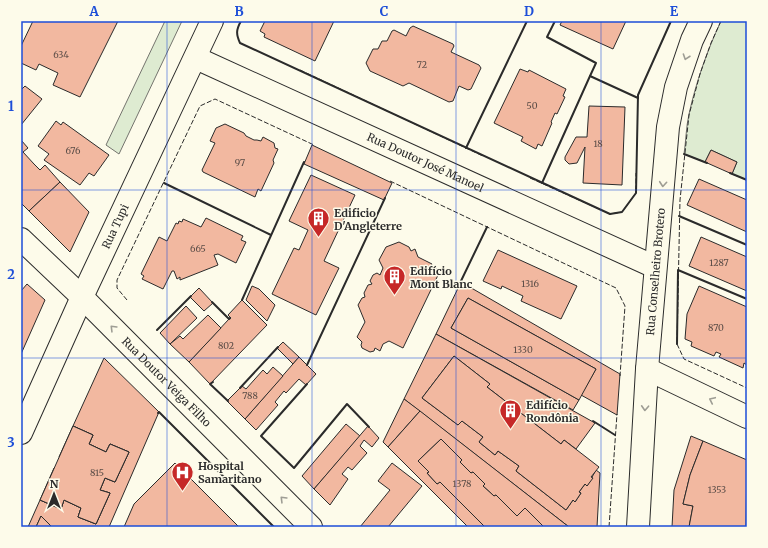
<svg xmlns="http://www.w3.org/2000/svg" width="768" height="548" viewBox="0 0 768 548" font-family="Merriweather,serif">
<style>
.green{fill:#deebd1;stroke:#74746e}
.building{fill:#f2b8a0;stroke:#2b2b2b}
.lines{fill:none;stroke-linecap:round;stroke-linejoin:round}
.minor-casing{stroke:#2b2b2b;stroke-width:24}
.minor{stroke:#fdfbea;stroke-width:22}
.fence{stroke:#2b2b2b;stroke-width:1;stroke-dasharray:5 2;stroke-linecap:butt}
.wall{stroke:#2b2b2b;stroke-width:2}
.oneway{stroke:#9e9d94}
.grid{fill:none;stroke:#1d4ed8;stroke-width:1;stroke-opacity:0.55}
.labels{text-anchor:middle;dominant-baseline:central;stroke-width:3;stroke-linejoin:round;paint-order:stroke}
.number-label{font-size:9px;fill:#5d4e48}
.street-label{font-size:11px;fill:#2b2b2b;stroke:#fdfbea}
.poi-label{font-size:11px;font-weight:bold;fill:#2b2b2b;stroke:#fdfbea;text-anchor:start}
.neatline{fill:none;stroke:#1d4ed8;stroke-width:1.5}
.grid-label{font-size:13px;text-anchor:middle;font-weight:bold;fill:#1d4ed8}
</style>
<rect width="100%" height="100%" fill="#fdfbea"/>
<g class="green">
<polygon points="165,21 182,21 119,154 106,145"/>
<path d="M 721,21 L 747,21 L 747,180 L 732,174 L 737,162 L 711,150 L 705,162 L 684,154 C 686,141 686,127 689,114 C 696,82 707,51 721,21 Z"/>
</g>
<g class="building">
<polygon points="33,21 118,21 80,97 53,85 58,73 39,64 36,70 21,63 21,46"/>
<polygon points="265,21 334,21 315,61 264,37 265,34 260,31"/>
<polygon points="562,21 626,21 613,49 560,25"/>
<polygon points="413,26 453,44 454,46 451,52 479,65 481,68 471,89 468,90 459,86 453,101 449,102 409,83 403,86 370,71 366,63 373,49 378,49 382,41 387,41 392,31 394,30 406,36 410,28"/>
<polygon points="520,69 528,72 529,70 566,89 563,96 565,97 557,114 555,113 551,122 552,123 542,146 538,144 536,149 521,141 523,137 494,123"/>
<polygon points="25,86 42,99 21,125 21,90"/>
<polygon points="589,106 625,107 622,185 583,183 585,147 577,163 569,164 565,160 565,157 576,137 587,137"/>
<polygon points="56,121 61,125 63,122 109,155 94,176 89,173 80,185 44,160 49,154 38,146"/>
<polygon points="225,124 244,133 246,136 254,140 257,140 261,141 263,137 274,143 275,148 278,149 273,160 274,163 261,191 258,189 255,197 203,172 202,170 215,143 210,141 216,128"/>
<polygon points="21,140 28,148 23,152 34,164 40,170 45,165 60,182 29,211 21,203"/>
<polygon points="312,145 392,183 384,200 304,164"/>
<polygon points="711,150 737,162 732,174 705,162"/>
<polygon points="311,175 355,195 324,261 339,268 316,315 272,294 294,248 299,250 308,230 289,221"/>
<polygon points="699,179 747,200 747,232 687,205"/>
<polygon points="60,182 89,212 70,252 29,211"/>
<polygon points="206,218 243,236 241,240 246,242 236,263 218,254 214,255 218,265 180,280 180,277 177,279 174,271 172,271 163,289 142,279 144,276 141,274 159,237 167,241 176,223 178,224 179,221 182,222 183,219 201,227"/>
<polygon points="701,237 747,257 747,291 689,266"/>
<polygon points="399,242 409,247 411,251 415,249 418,257 432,264 431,266 437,268 439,273 403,348 389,341 383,344 380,351 375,348 374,351 370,352 362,348 361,345 362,342 357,337 365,322 358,305 362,298 365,297 364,293 368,285 372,284 370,281 373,275 377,273 380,275 383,268 379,260 386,247"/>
<polygon points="498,250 577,286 561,319 521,301 523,296 502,286 501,289 483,281"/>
<polygon points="461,282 620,374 617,415 581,395 596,369 468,298 451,328 579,400 573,410 436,334"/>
<polygon points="27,284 45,300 21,354 21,291"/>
<polygon points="252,286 259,289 275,305 267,321 246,300"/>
<polygon points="699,286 747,307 747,365 744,363 743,368 719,357 721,354 716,352 714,356 691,346 692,342 685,339 687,314"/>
<polygon points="199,288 213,303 204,311 190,297"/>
<polygon points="468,298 596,369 579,400 451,328"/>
<polygon points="242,300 267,325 210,384 189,362 229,319 231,318 228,315"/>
<polygon points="186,306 197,318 170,344 160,333"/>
<polygon points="208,315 221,328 189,362 170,344 180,336 183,339"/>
<polygon points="436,334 595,423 576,449 564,440 561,444 487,387 490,384 454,356 422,398 458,425 462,421 483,437 479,442 495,455 498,451 519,466 516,471 566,510 573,500 575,502 581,493 579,492 585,484 587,486 596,470 600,473 597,527 569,527 404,399"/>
<polygon points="283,342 299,357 293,364 277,348"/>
<polygon points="454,356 490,384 487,387 561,444 564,440 599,467 591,477 593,478 587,486 585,484 579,492 581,493 575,502 573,500 566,510 516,471 519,466 498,451 495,455 479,442 483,437 462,421 458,425 422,398"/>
<polygon points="299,357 316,374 306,385 299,379 286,393 284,391 275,402 278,405 256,430 245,419"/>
<polygon points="104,358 159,412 109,527 52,527 41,516 36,527 28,527 40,500 61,509 64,500 81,508 78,517 96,524 110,493 100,490 105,478 115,482 129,452 110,444 106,452 89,444 93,435 73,426"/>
<polygon points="273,367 283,376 245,419 227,401 242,386 246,389 263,370 267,374"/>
<polygon points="404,399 420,411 388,447 383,442"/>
<polygon points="420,411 569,527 541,527 543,526 525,508 517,516 496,495 494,496 483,486 485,484 473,472 471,473 460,462 462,460 441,439 418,461 429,472 427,473 437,484 440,482 485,527 468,527 388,447"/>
<polygon points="346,424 360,436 314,489 302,476"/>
<polygon points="73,426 93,435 89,444 106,452 110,444 129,452 115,482 105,478 100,490 110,493 96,524 78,517 81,508 64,500 61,509 40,500 54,468 72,476 77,465 59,457"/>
<polygon points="73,426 93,435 89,444 106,452 110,444 129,452 115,482 105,478 100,490 110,493 96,524 78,517 81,508 64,500 61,509 40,500"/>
<polygon points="368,426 379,438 372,447 364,440 360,446 367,453 352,470 348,467 342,474 348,479 330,505 314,489"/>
<polygon points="691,436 703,441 690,475 683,504 693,506 689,527 672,527 674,490"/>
<polygon points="441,439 462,460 460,462 471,473 473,472 485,484 483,486 494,496 496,495 517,516 525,508 543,526 541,527 485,527 440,482 437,484 427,473 429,472 418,461"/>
<polygon points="703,441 747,460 746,527 689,527 693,506 683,504 690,475"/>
<polygon points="175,463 239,527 124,527 134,504"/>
<polygon points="392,463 422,486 388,527 360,527 390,490 378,481"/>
<polygon points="41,516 52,527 36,527"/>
</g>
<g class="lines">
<defs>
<g id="minor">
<path id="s1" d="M 196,58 L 655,267"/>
<path id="s2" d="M 21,239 L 82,297 L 311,527"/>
<polyline points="647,369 747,417"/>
<path id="s3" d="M 21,433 L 82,297 L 212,21"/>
<path id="s4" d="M 638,527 L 647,369 L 668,127 L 676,87 L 692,40 L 701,21"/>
</g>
</defs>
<use href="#minor" class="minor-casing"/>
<use href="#minor" class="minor"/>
<g class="fence">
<polyline points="721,21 711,43 700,74 689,115 680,200 677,344 684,359 747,388"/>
<polyline points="300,70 483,156"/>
<polyline points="530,178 610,214 622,212 636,193 636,173"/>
<polyline points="390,181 616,288 625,306 620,376"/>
<polyline points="127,300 117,288 117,280 200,106 215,99 314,145"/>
<polyline points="609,527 617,414"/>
</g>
<g class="wall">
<path d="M 241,21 C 236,30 236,34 240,43 L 610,214 L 622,212 L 636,193 L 638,95 L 671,21"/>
<polyline points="555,21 547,37 596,63 590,76"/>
<polyline points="466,148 527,21"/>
<polyline points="684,154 707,163"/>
<polyline points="730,173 747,180"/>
<polyline points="164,183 271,235"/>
<polyline points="542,183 590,76 638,98"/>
<polyline points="679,216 747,245"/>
<polyline points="460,283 487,227"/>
<polyline points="242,300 304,162"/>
<polyline points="212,302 229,319 230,318"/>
<polyline points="157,330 191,296"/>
<polyline points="677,344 678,270 747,299"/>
<polyline points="307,365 385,198"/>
<polyline points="213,382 210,384 228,401"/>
<polyline points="307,384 261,436 294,468 347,404 369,427"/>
<polyline points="240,388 278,347"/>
<polyline points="158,413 159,412 274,527"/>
<polyline points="593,421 615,435"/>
</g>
</g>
<defs><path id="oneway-chevron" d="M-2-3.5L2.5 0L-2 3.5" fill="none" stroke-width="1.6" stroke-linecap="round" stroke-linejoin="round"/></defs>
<g class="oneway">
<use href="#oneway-chevron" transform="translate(686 57) rotate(109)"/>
<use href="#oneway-chevron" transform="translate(663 184) rotate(95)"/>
<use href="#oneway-chevron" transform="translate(113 328) rotate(-135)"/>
<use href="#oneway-chevron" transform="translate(712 400) rotate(-155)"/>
<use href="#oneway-chevron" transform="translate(645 408) rotate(93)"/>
<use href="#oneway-chevron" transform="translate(283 499) rotate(-135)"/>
</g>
<path class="grid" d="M 167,21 L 167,527M 312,21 L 312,527M 456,21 L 456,527M 601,21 L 601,527M 21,190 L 747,190M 21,358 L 747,358"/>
<defs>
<symbol id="building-pin" viewBox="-11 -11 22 30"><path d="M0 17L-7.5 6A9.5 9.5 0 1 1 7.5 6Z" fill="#c62828" stroke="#fdfbea"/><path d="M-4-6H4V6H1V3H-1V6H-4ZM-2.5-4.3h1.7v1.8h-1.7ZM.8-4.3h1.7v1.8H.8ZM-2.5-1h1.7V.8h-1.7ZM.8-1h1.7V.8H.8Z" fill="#fff"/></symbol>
<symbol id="hospital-pin" viewBox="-11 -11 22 30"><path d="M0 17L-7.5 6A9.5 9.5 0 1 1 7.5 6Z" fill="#c62828" stroke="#fdfbea"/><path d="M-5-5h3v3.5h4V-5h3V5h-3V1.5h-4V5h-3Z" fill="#fff"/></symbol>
</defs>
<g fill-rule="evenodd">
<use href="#building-pin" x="306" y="206" width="25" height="34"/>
<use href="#building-pin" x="382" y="264" width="25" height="34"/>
<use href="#building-pin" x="498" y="398" width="25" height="34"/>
<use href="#hospital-pin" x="170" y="460" width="25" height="34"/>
</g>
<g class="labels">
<g class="number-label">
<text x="61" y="54">634</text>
<text x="422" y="64">72</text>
<text x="532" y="105">50</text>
<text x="598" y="143">18</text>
<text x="73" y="150">676</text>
<text x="240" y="162">97</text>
<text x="198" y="248">665</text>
<text x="719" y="262">1287</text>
<text x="530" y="283">1316</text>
<text x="716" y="327">870</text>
<text x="226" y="345">802</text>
<text x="523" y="349">1330</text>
<text x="250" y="395">788</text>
<text x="97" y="472">815</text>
<text x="462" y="483">1378</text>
<text x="717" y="489">1353</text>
</g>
<g class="street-label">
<text stroke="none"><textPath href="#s1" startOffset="252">Rua Doutor José Manoel</textPath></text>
<text stroke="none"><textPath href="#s3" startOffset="227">Rua Tupi</textPath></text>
<text stroke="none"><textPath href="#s4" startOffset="256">Rua Conselheiro Brotero</textPath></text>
<text stroke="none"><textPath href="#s2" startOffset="204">Rua Doutor Veiga Filho</textPath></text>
</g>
<g class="poi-label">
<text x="334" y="213">Edificio<tspan x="334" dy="13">D'Angleterre</tspan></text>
<text x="410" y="271">Edifício<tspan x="410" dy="13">Mont Blanc</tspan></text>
<text x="526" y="405">Edifício<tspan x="526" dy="13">Rondônia</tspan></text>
<text x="198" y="466">Hospital<tspan x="198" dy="13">Samaritano</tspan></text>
</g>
</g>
<rect width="768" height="548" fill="none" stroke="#fdfbea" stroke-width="44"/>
<g transform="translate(54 494)" stroke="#fdfbea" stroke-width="3" paint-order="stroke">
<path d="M0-3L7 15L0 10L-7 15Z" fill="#2b2b2b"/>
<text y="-6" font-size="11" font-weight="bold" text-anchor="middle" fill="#2b2b2b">N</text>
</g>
<rect x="22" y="22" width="724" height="504" class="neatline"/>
<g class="grid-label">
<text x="94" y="16">A</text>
<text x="239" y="16">B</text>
<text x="384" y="16">C</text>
<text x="529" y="16">D</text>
<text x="674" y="16">E</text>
<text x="11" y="111">1</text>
<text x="11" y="279">2</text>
<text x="11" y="447">3</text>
</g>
</svg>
